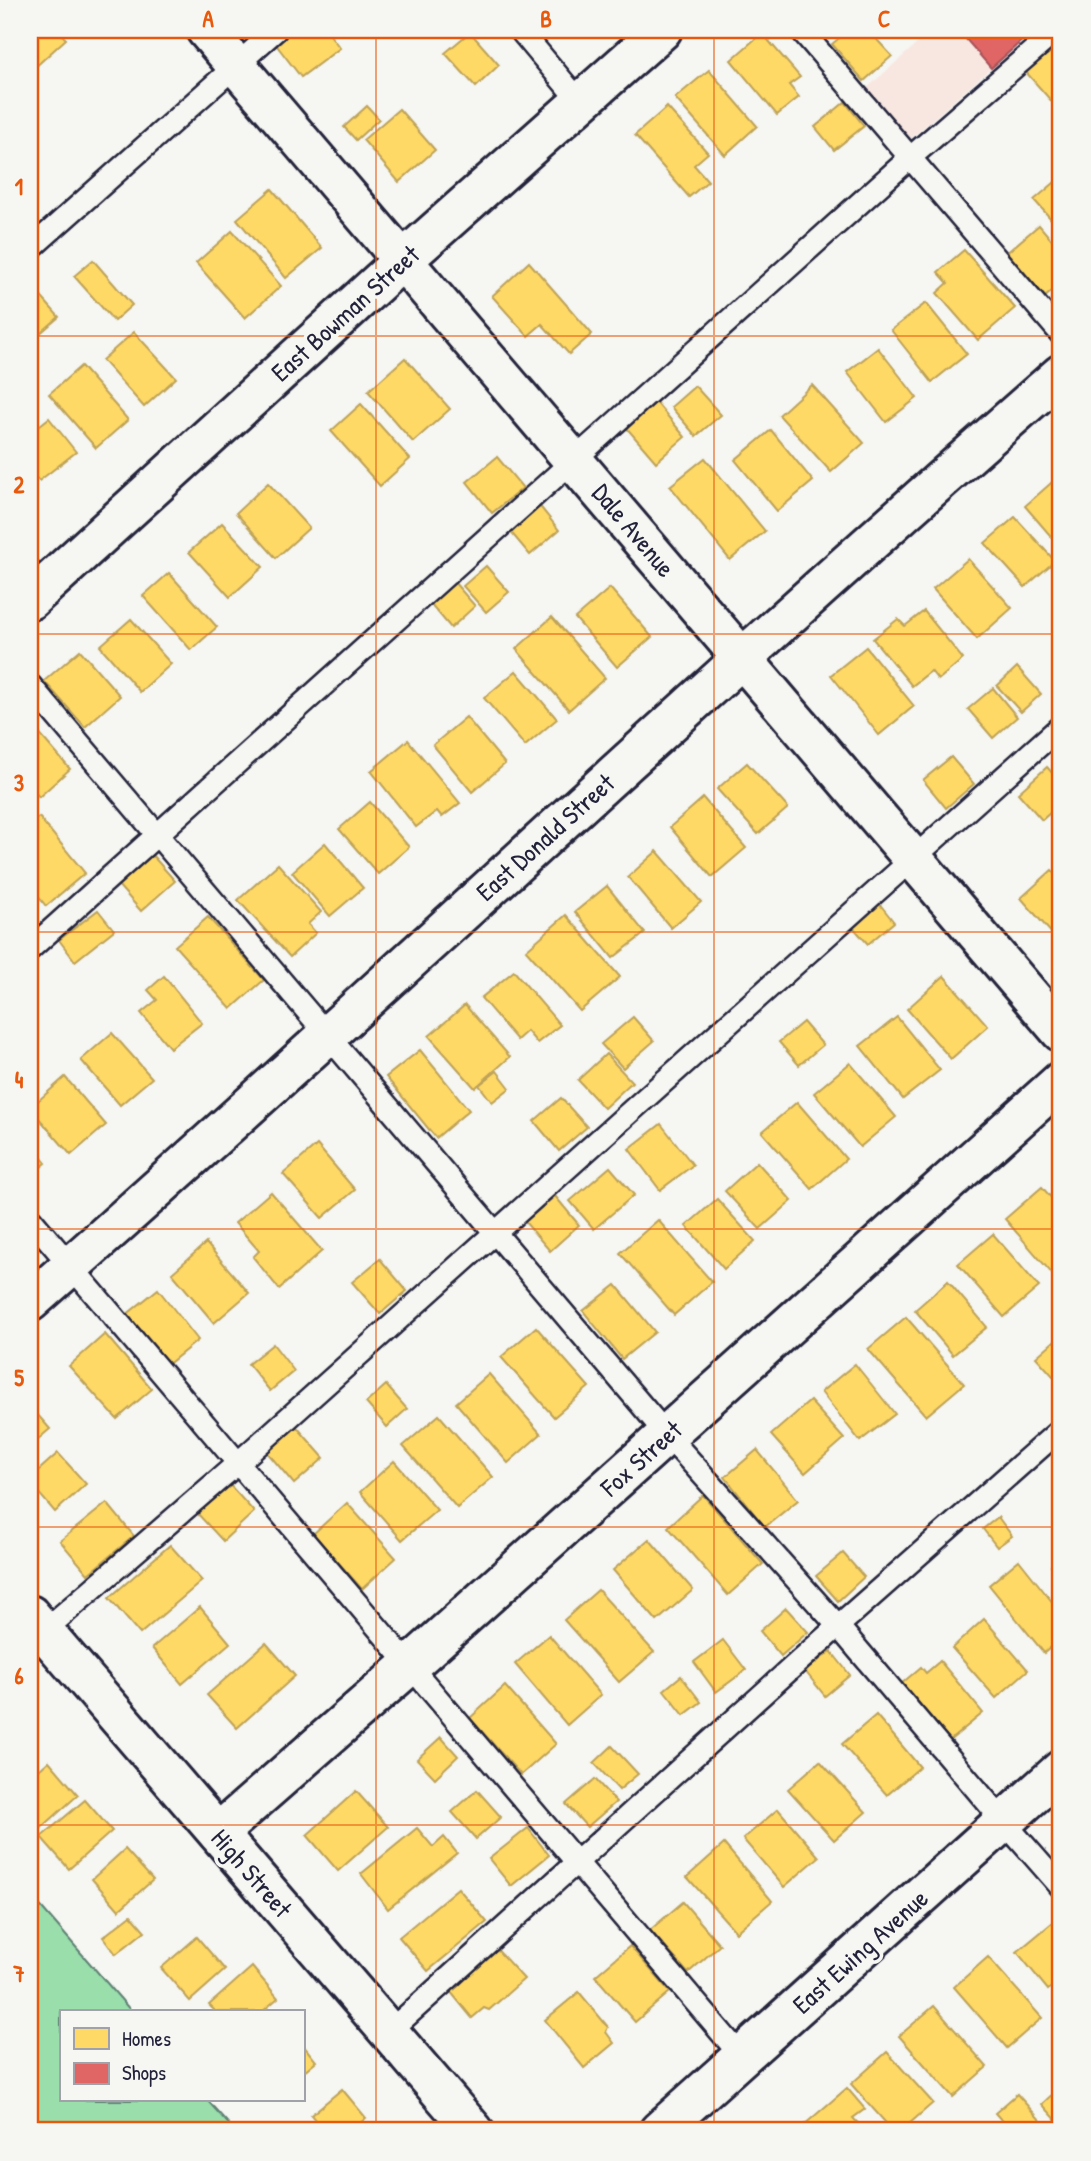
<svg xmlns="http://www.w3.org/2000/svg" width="1091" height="2161" viewBox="0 0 1091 2161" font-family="'Patrick Hand',sans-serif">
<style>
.built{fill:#f8e7e0}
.green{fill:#99deab;stroke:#5e8073;stroke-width:2}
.homes{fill:#ffd966;stroke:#bda259;stroke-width:2}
.shops{fill:#e06666;stroke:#a75259;stroke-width:2}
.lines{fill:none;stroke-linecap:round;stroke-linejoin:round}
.lane-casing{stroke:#22223b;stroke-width:26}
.street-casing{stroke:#22223b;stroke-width:44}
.secondary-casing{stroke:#22223b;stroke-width:44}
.lane{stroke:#f6f6f2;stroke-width:21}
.street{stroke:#f6f6f2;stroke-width:38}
.secondary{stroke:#f6f6f2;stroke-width:38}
.grid{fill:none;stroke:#e8590c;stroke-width:2;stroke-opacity:0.55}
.labels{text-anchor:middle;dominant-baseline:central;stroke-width:7;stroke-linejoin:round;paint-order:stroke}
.street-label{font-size:26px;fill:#22223b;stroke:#f6f6f2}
.neatline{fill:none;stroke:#e8590c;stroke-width:2.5}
.grid-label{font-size:23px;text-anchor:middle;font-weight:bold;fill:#e8590c}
</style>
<rect width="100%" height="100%" fill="#f6f6f2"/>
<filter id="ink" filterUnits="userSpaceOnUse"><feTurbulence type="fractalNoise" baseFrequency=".0143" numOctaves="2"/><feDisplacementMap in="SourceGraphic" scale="14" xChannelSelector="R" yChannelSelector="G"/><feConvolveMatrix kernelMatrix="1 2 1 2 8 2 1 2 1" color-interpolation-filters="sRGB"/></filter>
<g filter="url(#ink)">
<polygon class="built" points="909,30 1035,30 910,139 867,88 919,42"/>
<polygon class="green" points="30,1894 132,2012 61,2012 61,2100 207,2100 235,2131 30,2131"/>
<g class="homes">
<polygon points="30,30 57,30 66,39 33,69 30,66"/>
<polygon points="290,30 326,30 340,48 301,77 274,42"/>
<polygon points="827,30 840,30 833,37"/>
<polygon points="849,30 868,30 892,56 864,81 832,44"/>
<polygon points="470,32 499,65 476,87 445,53"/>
<polygon points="762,33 800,77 789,85 799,97 777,115 731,60"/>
<polygon points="1061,39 1061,112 1025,71"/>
<polygon points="709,70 757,126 725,155 675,98"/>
<polygon points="845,102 864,126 834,150 815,127"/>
<polygon points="367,106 379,119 356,140 344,127"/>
<polygon points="667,107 708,153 694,165 708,181 689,197 635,135"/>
<polygon points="399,109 435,150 399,182 363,140"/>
<polygon points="1061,177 1061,212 1052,220 1034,200"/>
<polygon points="272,189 322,248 286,278 237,219"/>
<polygon points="1039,225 1061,251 1061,283 1043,299 1004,255"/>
<polygon points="232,231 281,286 245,318 196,263"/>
<polygon points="964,250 1015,308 978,340 937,293 948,283 938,272"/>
<polygon points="93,260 132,305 114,321 74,276"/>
<polygon points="529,262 592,334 569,354 542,324 528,336 492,296"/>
<polygon points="36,291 59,317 36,337 30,331 30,296"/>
<polygon points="926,303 967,354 932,382 891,330"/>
<polygon points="134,332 176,378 144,407 102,360"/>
<polygon points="878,348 917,398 886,422 847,372"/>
<polygon points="405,358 450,409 413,442 368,391"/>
<polygon points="81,366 128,420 96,448 49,394"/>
<polygon points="812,385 864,443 831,472 779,415"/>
<polygon points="695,386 721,415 696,436 671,407"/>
<polygon points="655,401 685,437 656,462 625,426"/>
<polygon points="361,404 410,459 380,486 331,431"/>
<polygon points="49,418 76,452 39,481 30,471 30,433"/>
<polygon points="771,430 813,481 777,511 735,460"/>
<polygon points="497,457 523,488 492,513 467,482"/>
<polygon points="705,458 765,531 730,560 670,486"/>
<polygon points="1059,476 1061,479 1061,548 1025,506"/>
<polygon points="268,483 309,528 276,558 236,513"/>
<polygon points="538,504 559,530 530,555 509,530"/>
<polygon points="1015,517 1055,561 1025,587 985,543"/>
<polygon points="222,523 263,567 230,597 189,552"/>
<polygon points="968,559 1012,608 977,639 933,589"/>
<polygon points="486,566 509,592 486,612 463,586"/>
<polygon points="169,573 217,627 191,650 143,596"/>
<polygon points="454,582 475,606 451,628 430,603"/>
<polygon points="610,588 652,637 617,667 575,618"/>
<polygon points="924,611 963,659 938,680 931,671 912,686 873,639 898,619 905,626"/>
<polygon points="552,617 605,678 569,710 516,649"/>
<polygon points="131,619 171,664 140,692 100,646"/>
<polygon points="866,647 914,706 879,735 831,675"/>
<polygon points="80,650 120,696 85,727 44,681"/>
<polygon points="1017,667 1041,694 1021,712 997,686"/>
<polygon points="516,671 557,719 525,746 484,698"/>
<polygon points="993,688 1017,717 993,738 968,709"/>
<polygon points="466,717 505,764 472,792 433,745"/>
<polygon points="30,723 70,769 39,797 30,786"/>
<polygon points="408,740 460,803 442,817 437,811 416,827 371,771"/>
<polygon points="951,757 974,784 946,808 923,780"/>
<polygon points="747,763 788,808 758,834 717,789"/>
<polygon points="1047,767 1061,783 1061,803 1042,820 1018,793"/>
<polygon points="703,798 746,848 712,877 670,827"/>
<polygon points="370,802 409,847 378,874 339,829"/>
<polygon points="39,817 85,873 46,906 30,886 30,824"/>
<polygon points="325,843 363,888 330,916 292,872"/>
<polygon points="657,851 701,902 671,928 628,877"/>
<polygon points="152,855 175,881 141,911 118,885"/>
<polygon points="278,864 321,912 308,924 316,933 290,957 238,900"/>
<polygon points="1052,870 1061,880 1061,944 1021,898"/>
<polygon points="607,886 645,933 613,958 575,912"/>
<polygon points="878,902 894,922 868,944 851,925"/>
<polygon points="98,910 114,930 75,961 59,940"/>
<polygon points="566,915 620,977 580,1011 526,950"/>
<polygon points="208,917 264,980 231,1009 175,946"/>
<polygon points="514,971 560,1025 537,1043 527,1031 517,1040 481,998"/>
<polygon points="164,976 202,1023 170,1048 141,1013 157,1000 148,990"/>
<polygon points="944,976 988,1026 951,1059 907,1009"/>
<polygon points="465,1005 510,1057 475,1088 429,1036"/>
<polygon points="633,1017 654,1041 623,1068 601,1044"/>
<polygon points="897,1017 940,1070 903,1099 860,1046"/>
<polygon points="803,1022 823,1045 799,1065 779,1042"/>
<polygon points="112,1033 152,1078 120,1105 81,1060"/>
<polygon points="420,1050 469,1110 436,1138 386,1077"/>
<polygon points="606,1054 632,1082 604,1108 578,1080"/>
<polygon points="850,1063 896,1117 860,1147 814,1093"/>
<polygon points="497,1071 510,1088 492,1102 479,1085"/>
<polygon points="65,1077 106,1125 71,1155 30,1108"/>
<polygon points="561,1098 587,1127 559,1151 534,1121"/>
<polygon points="797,1102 846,1159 812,1189 762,1132"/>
<polygon points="661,1124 693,1165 660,1190 629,1149"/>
<polygon points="30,1143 46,1163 30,1176"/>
<polygon points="317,1145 355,1190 322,1218 283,1174"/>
<polygon points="757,1162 792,1201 760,1229 725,1191"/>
<polygon points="610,1167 634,1195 594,1229 570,1201"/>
<polygon points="1042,1187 1061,1209 1061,1284 1005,1219"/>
<polygon points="271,1192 322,1251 279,1289 253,1257 259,1251 235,1223"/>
<polygon points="555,1196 579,1225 550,1251 525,1222"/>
<polygon points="717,1199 755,1241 724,1269 686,1226"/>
<polygon points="658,1220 712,1282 674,1315 620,1253"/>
<polygon points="993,1234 1039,1287 1004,1317 958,1264"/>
<polygon points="206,1243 249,1293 214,1323 172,1273"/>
<polygon points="380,1259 407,1291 380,1314 352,1282"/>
<polygon points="948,1281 987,1327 953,1355 915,1310"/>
<polygon points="616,1285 655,1332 622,1359 583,1311"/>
<polygon points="158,1289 198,1340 166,1366 125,1316"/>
<polygon points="906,1317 964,1384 926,1416 868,1349"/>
<polygon points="536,1327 589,1387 554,1417 501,1357"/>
<polygon points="105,1334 152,1389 117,1419 69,1366"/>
<polygon points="1061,1335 1061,1385 1036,1357"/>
<polygon points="273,1344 294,1371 270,1391 248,1364"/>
<polygon points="855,1364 895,1414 860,1441 821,1392"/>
<polygon points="489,1374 541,1434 508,1463 456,1403"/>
<polygon points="386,1385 407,1409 387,1427 366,1403"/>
<polygon points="810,1401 844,1439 805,1473 771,1435"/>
<polygon points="30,1406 50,1429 30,1446"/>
<polygon points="439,1415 493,1477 457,1508 403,1446"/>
<polygon points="296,1426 324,1458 294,1484 267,1452"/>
<polygon points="757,1450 798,1500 765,1527 725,1477"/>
<polygon points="58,1453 86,1484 55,1512 30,1483 30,1478"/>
<polygon points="394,1461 437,1510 402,1540 360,1492"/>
<polygon points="228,1483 254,1512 223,1541 196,1512"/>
<polygon points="703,1495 763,1564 728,1595 668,1527"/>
<polygon points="107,1503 134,1536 88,1574 60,1541"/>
<polygon points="347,1503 396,1558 362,1589 313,1534"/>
<polygon points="998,1517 1012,1536 997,1547 983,1529"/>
<polygon points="649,1539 693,1590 657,1621 613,1570"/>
<polygon points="170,1545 202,1581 140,1634 109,1598"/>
<polygon points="843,1553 864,1577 838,1601 816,1576"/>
<polygon points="1061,1557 1061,1579 1051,1566"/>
<polygon points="1019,1560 1061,1613 1061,1639 1044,1653 989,1585"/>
<polygon points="598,1590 654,1652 619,1682 564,1620"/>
<polygon points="200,1607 230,1643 182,1684 152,1648"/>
<polygon points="786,1608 808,1632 781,1656 760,1631"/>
<polygon points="984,1619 1028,1670 996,1698 952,1648"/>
<polygon points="549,1635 601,1695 567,1725 515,1664"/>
<polygon points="723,1640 746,1670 716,1692 694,1662"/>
<polygon points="266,1643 295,1676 237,1728 207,1695"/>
<polygon points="831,1651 850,1675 825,1696 805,1671"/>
<polygon points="940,1661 983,1713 949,1741 901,1684 921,1667 926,1673"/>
<polygon points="681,1676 701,1702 684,1715 664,1690"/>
<polygon points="505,1686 556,1744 521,1775 470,1718"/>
<polygon points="876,1715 920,1767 887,1795 842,1744"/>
<polygon points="441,1737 458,1756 435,1778 417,1759"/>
<polygon points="612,1746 638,1774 619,1790 594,1763"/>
<polygon points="49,1761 78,1795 38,1831 30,1822 30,1778"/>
<polygon points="820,1761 866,1812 834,1840 788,1789"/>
<polygon points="595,1779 616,1802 587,1827 566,1804"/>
<polygon points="477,1790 501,1817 476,1839 452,1812"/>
<polygon points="356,1791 388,1827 338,1871 307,1835"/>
<polygon points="85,1800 112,1831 69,1869 41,1837"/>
<polygon points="778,1809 819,1857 784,1887 743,1839"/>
<polygon points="417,1828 433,1847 444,1837 457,1853 388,1909 361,1874"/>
<polygon points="528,1828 549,1855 511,1886 489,1859"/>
<polygon points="724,1844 772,1901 736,1932 687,1877"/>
<polygon points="125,1849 153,1880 119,1910 92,1879"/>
<polygon points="458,1888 487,1922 428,1971 399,1937"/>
<polygon points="683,1902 720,1945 688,1973 650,1930"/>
<polygon points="131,1915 145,1931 116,1954 103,1937"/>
<polygon points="1052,1923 1061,1934 1061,1979 1048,1990 1017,1952"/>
<polygon points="197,1937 225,1970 190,2001 161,1968"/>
<polygon points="491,1943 524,1979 489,2010 484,2008 472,2018 450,1991 461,1981 458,1974"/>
<polygon points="630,1946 670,1992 635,2022 595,1976"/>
<polygon points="988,1957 1042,2018 1007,2048 954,1987"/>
<polygon points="252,1967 278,1998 262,2012 216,2012 209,2005"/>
<polygon points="579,1992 608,2027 606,2032 614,2043 584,2068 545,2020"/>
<polygon points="934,2006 987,2067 953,2097 899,2036"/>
<polygon points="303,2045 316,2061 303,2072"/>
<polygon points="887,2052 933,2103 901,2131 893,2131 851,2084"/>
<polygon points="1061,2086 1061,2121 1059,2123 1042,2104"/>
<polygon points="847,2088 865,2109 853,2118 865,2131 810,2131 804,2125"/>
<polygon points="342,2089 366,2118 351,2131 324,2131 311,2115"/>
<polygon points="1017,2094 1041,2121 1029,2131 1011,2131 995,2113"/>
</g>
<g class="shops">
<polygon points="913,30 934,30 922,40"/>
<polygon points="958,30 1034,30 991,68"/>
</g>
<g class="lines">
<defs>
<g id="lane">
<polyline points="520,30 580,102"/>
<polyline points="801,30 1061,334"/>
<polyline points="30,249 276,30"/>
<polyline points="30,685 667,1435 838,1626 1004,1822 1061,1887"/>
<polyline points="30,949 911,157 1057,30"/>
<polyline points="30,1218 742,2057"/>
<polyline points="44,1631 238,1463 1061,726"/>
<polyline points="390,2031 838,1626 1061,1429"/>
</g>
<g id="street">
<polyline points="206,30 1061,1032"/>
<polyline points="30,600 402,261 662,30"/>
<path d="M 30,1302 C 377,996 713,678 1061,374"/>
<polyline points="30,1615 474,2131"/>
<polyline points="218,1833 410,1665 1061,1081"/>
</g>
<polyline id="secondary" points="659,2131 1061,1770"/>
</defs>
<use href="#lane" class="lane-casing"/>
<use href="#street" class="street-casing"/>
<use href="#secondary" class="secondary-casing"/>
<use href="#lane" class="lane"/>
<use href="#street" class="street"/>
<use href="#secondary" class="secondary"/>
</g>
</g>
<path class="grid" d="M 376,30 L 376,2131M 714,30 L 714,2131M 30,336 L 1061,336M 30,634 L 1061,634M 30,932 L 1061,932M 30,1229 L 1061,1229M 30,1527 L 1061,1527M 30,1825 L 1061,1825"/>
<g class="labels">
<g class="street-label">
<text transform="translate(345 313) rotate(-42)">East Bowman Street</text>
<text transform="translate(634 530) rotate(50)">Dale Avenue</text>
<text transform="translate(545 837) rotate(-42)">East Donald Street</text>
<text transform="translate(641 1458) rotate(-42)">Fox Street</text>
<text transform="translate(252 1873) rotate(49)">High Street</text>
<text transform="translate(860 1951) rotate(-42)">East Ewing Avenue</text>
</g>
</g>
<rect width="1091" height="2161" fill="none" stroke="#f6f6f2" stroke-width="77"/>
<rect x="60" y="2010" width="245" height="91" fill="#f6f6f2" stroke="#a1a1a9" stroke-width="2"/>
<rect x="74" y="2028" width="35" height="21" fill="#ffd966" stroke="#a1a1a9" stroke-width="2"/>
<text x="122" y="2046" font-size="21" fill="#22223b">Homes</text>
<rect x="74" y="2063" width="35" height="21" fill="#e06666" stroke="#a1a1a9" stroke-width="2"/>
<text x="122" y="2080" font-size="21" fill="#22223b">Shops</text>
<rect x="38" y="38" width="1014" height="2084" class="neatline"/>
<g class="grid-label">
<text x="208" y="27">A</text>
<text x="546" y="27">B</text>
<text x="884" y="27">C</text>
<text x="19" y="195">1</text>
<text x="19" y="493">2</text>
<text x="19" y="791">3</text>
<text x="19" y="1088">4</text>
<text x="19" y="1386">5</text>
<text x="19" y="1684">6</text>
<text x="19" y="1982">7</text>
</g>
</svg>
